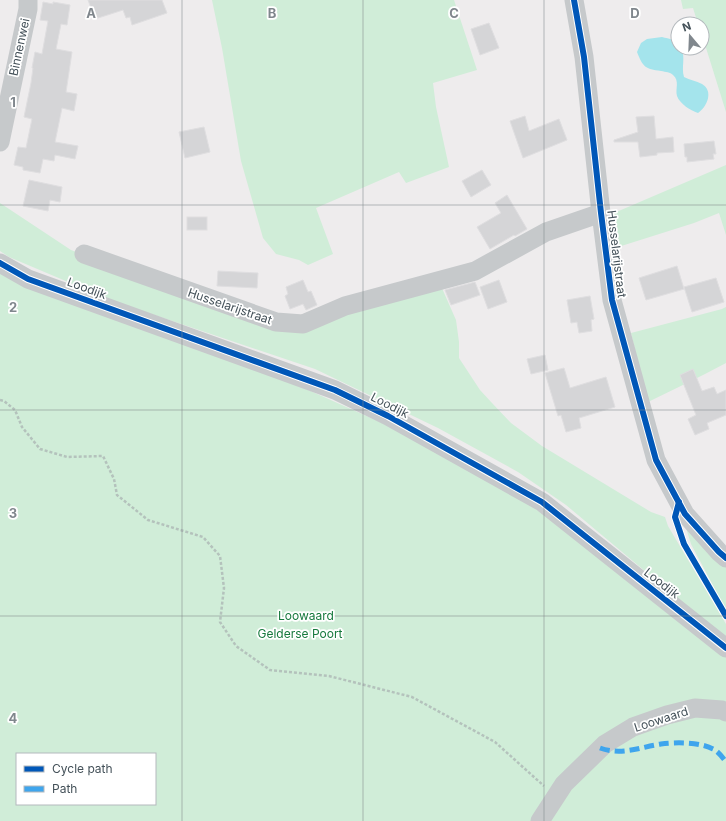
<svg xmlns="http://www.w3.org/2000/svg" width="726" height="821" viewBox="0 0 726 821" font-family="Inter,sans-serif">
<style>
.green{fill:#d0edd8;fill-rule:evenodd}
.water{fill:#a4e4ec}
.building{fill:#d5d5d7;stroke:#dfdee0}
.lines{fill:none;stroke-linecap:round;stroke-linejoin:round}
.path{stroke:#b4c2bc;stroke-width:2.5;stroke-dasharray:3 2;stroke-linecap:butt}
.minor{stroke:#c6c9cb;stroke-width:19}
.quiet{stroke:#3fa5ed;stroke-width:5;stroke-dasharray:10 5;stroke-linecap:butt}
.cycleway-casing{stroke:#fff;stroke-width:8}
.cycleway{stroke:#0057b8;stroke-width:6}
.grid{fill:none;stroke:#80878d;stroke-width:1;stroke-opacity:0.55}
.labels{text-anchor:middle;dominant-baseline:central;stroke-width:3.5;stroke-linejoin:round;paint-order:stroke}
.street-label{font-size:12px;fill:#445159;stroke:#fff}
.park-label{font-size:12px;fill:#16793d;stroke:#fff}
.grid-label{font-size:13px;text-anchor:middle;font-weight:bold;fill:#80878d;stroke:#fff;stroke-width:3.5;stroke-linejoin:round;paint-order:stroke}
</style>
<rect width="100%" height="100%" fill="#eeeced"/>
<g class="green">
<polygon points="212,0 454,0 477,70 433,83 436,107 449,167 406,183 399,172 316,208 333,254 308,265 299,260 276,254 263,238 241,161 222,48"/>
<polygon points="681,0 726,0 726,112 702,35 702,24 698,24 693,8 683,9"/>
<polygon points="726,165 726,235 719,213 694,223 615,248 610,218 614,213"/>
<polygon points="0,203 71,250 281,331 380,301 441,286 456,320 459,342 459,358 480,390 492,403 511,423 542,446 651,512 665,517 668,526 726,624 726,639 566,505 518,472 438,428 315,369 113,301 9,257 0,251"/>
<path d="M 0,271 L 306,389 L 389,426 L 527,502 L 726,654 L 726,821 L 0,821 ZM 17,754 L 155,754 L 155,804 L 17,804 Z"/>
<path d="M 726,307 L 726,363 C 700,377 674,389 648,402 L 631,333 L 722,309 Z"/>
<polygon points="681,512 726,567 726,610 691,544"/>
</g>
<path class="water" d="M 662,37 C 669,39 678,39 678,48 L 681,48 C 686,57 681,67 684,77 C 690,80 696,81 702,84 C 714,91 707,107 698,113 C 690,110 680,104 677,96 C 675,89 680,81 673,75 C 670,72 666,72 661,71 C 645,69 643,67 637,52 L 641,43 L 647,39 Z"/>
<g class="building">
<polygon points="88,0 162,0 167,13 132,25 130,17 126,18 123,10 95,19"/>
<polygon points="43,2 53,4 53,2 70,5 67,25 61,24 56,49 72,52 66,92 77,94 74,111 62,108 55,142 78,146 75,159 55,155 54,161 43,159 40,173 23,170 23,167 14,165 18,147 26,148 32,119 24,117 31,83 33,68 32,68 35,52 42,54 48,21 40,20"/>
<polygon points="489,23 499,48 480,55 471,29"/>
<polygon points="525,116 529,131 559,119 567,140 523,158 510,121"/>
<polygon points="654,116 656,139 673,137 674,152 657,153 657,155 640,157 638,142 614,142 614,140 638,132 636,117"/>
<polygon points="204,127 210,152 185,158 179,132"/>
<polygon points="714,141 716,154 713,154 714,159 687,162 687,157 685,157 684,144"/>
<polygon points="482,170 491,185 471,197 462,181"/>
<polygon points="29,180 62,187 60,202 50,200 48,211 23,206"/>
<polygon points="507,195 527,229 515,236 514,235 490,249 477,227 501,213 495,203"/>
<rect x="187" y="217" width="20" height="13"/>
<polygon points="677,266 684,289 646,300 639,278"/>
<polygon points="218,271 258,273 257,288 217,286"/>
<polygon points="716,278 724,302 692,312 684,287"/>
<polygon points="303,280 308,292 311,291 317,305 306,310 303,304 290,309 285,296 288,294 286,287"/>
<polygon points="499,280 507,302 488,309 480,287"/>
<polygon points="475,282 480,295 451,305 445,290"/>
<polygon points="590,296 594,319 591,320 592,331 579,333 577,322 571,323 567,300"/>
<polygon points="545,355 548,370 531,374 527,359"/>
<polygon points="564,368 570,388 606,377 615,407 579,418 581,428 566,432 561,415 558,416 545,373"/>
<polygon points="693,369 702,391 714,387 717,394 726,390 726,415 707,423 709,429 695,435 688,419 696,415 680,375"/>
</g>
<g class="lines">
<polyline class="path" points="0,400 4,401 15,410 22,427 40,449 67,457 103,456 114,479 117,495 148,520 203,537 220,556 224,588 220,622 236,646 270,670 329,676 412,697 495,742 544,786"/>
<g class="minor">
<polyline points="574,0 584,57 601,213 612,300 656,460 685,514 719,552 726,558"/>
<polyline points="0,142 28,9 28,0"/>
<polyline points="84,254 276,322 303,324 345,306 475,271 546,232 601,213"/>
<polyline points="0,263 28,279 335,390 388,416 542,502 726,648"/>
<polyline points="540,821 564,784 605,744 633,727 667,715 695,708 722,710 726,712"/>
</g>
<path class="quiet" d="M 600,748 C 622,756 640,747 661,744 C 676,742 700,742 713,749 C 718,751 723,758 726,762"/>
<defs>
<g id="cycleway">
<polyline points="574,0 584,57 601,213 612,300 656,460 685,514 719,552 726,558"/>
<polyline points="0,263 28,279 335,390 388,416 542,502 726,648"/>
<polyline points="679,502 675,517 684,544 726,616"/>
</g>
</defs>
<use href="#cycleway" class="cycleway-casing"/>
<use href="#cycleway" class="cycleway"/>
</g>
<path class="grid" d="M 182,0 L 182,821M 363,0 L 363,821M 544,0 L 544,821M 0,205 L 726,205M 0,410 L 726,410M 0,616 L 726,616"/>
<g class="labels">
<g class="street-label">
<text transform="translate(19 47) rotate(-78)">Binnenwei</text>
<text transform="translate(617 254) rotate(83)">Husselarijstraat</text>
<text transform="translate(87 288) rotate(20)">Loodijk</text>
<text transform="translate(230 306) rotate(19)">Husselarijstraat</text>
<text transform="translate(390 405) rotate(27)">Loodijk</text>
<text transform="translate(662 583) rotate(38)">Loodijk</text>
<text transform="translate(661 719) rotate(-18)">Loowaard</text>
</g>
<g class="park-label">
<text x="306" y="615">Loowaard</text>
<text x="300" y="633">Gelderse Poort</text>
</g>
</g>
<g class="grid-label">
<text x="91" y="18">A</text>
<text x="272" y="18">B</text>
<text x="454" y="18">C</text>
<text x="635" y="18">D</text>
<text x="13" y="107">1</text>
<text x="13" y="312">2</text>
<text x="13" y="518">3</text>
<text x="13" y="723">4</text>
</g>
<rect x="16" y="753" width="140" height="52" fill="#ffffff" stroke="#b4b9bd"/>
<rect x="24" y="766" width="20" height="6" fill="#0057b8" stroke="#b4b9bd"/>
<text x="52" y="773" font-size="12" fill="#445159">Cycle path</text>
<rect x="24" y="786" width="20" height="6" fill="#3fa5ed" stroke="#b4b9bd"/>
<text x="52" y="793" font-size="12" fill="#445159">Path</text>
<g transform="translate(690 36) rotate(341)"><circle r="19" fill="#ffffff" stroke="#b4b9bd"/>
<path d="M0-3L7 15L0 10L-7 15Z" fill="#80878d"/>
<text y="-6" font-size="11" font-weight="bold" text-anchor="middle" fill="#445159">N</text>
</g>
</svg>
